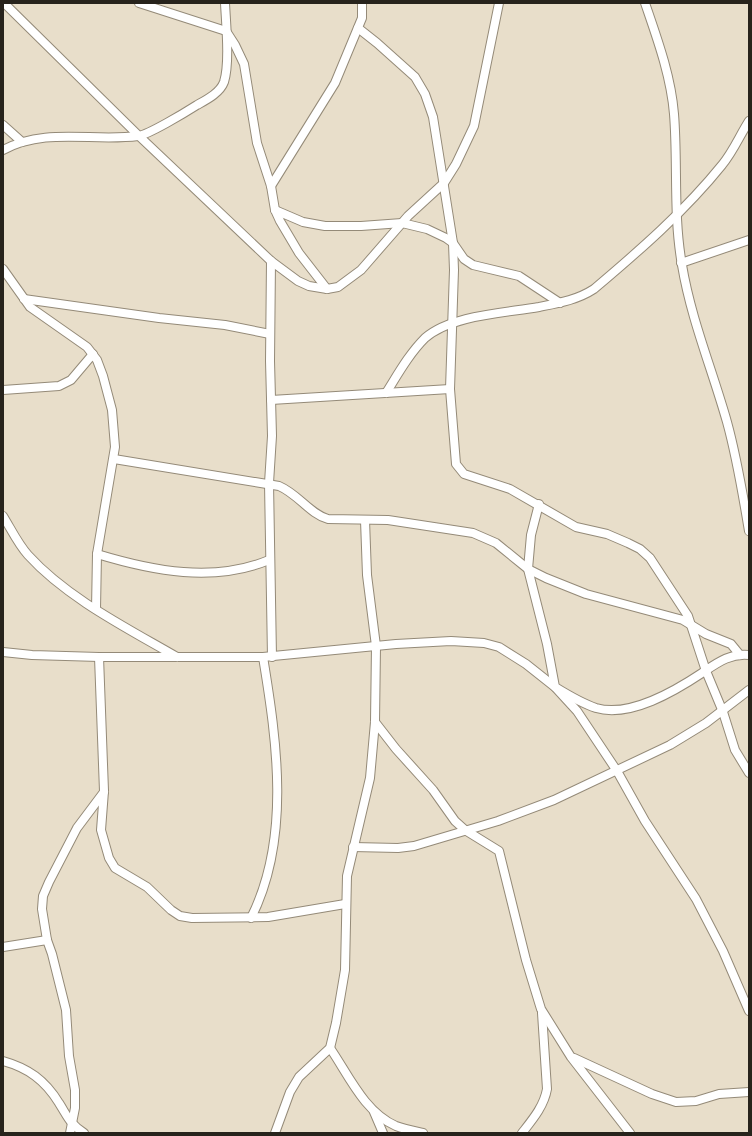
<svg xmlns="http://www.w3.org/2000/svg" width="752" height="1136" viewBox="0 0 752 1136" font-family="Commissioner,sans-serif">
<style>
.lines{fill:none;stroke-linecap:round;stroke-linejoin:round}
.minor-casing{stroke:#948a78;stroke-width:10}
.minor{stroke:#fff;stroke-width:8}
</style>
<rect width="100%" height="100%" fill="#e8deca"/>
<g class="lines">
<defs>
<g id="minor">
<polyline points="4,3 139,136 271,261 298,281 309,286 327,289 338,287 361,270 408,216 444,183 456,164 474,126 499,3"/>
<polyline points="139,3 226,31 235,45 244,64 257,143 271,186 275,210 280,221 299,253 327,289"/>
<path d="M 645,3 C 657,38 671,76 674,114 C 678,164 673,215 682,265 C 691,319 712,369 727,422 C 737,458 743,495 749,531"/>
<polyline points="358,28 377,43 415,77 425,94 433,117 453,243 454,270 450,389 456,464 464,474 510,489 576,527 607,534 628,543 640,549 650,558 688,616 706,671 723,712 735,750 749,773"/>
<polyline points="3,125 22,142"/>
<path d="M 3,150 C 46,127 92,142 138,136 C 148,135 186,112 197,105 C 206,100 220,93 224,82 C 230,63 226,24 225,3"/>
<polyline points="271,186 335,83 362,18 362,3"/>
<polyline points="275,210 303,222 325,226 361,226 402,223 427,229 446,238 453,243 464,259 473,265 519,276 560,303"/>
<polyline points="271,261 270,361 272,436 269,483 272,657"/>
<polyline points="681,263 749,240"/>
<polyline points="3,269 30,307 87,347 97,360 103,376 112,410 115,447 97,554 96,609"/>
<polyline points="24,299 159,318 225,325 270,334"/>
<polyline points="3,390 59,386 71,380 93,354"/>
<path d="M 386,393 C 398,374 409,354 425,338 C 451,315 505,313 539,307 C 559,303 577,300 594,289 C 639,251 685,211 722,165 C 733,152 740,135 749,121"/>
<polyline points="271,400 450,389"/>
<path d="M 114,459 L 279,486 C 298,494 310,514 328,519 L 388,520 L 473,533 L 496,543 L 528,569 L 546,578 L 586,594 L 683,620 L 706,634 L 731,644 L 740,655"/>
<path d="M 539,504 L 531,535 L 528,569 L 547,644 L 555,687 C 568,695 581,703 596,708 C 630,718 675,691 702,673 C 717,663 730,653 749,655"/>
<path d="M 3,516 C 11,529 18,544 28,555 C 67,598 127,628 177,657"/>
<path d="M 97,554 C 153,571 214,583 269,560"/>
<polyline points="3,652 32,655 99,657 263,657 396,644 451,641 484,643 499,647 526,664 555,687 577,711 617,771 645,821 696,899 723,951 749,1011"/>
<polyline points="99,657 104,791 101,830 109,858 115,868 147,887 171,910 180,916 192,918 268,917 345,904"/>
<polyline points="375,722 396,749 433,790 455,821 465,830 499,851 526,960 541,1009 571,1057 630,1133"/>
<polyline points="353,847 398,848 414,846 498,821 554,800 670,745 706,723 749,690"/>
<path d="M 251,918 C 291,839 277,742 263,657"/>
<polyline points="3,947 47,940"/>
<path d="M 330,1048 C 348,1074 364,1112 396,1126 C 404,1129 414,1131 423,1133"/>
<polyline points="574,1058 652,1094 676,1102 696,1101 719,1094 749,1092"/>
<path d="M 3,1061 C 28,1068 45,1080 59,1103 C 68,1117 69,1123 84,1133"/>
<polyline points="374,1112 383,1133"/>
<polyline points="70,1133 75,1108 75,1090 69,1056 66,1010 52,954 47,940 42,909 43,896 49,882 77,828 104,792"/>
<polyline points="275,1133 290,1092 299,1077 330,1048 336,1023 345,970 347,876 370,778 375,722 376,646 367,575 365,520"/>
<path d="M 522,1133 C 533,1119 544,1106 547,1089 L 542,1013"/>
</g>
</defs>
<use href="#minor" class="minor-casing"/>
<use href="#minor" class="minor"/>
</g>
<rect width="752" height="1136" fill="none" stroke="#27231c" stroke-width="8"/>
</svg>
